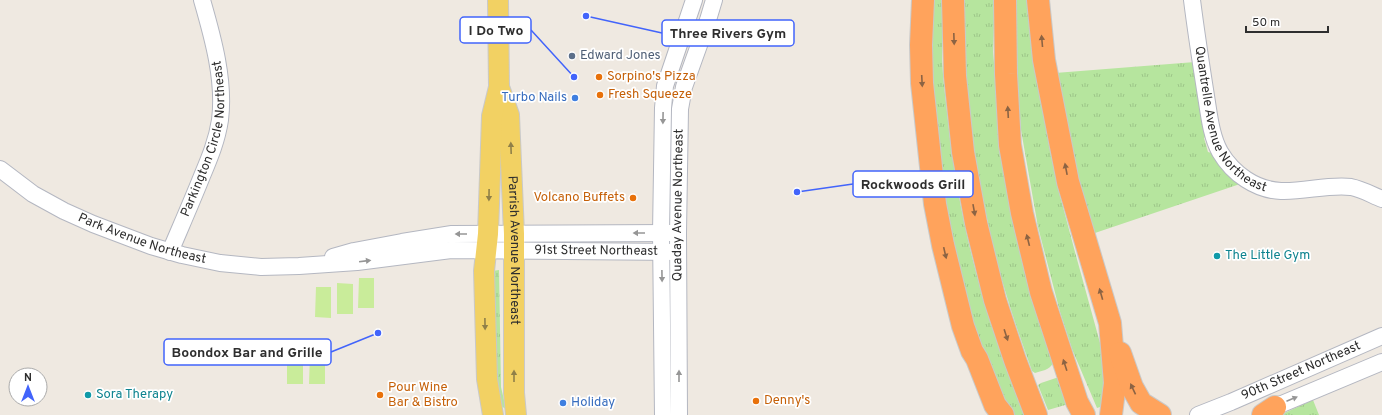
<svg xmlns="http://www.w3.org/2000/svg" width="1382" height="415" viewBox="0 0 1382 415" font-family="Overpass,sans-serif">
<style>
.grass{fill:url(#grass-tufts)}
.pitch{fill:#c9ec9a}
.lines{fill:none;stroke-linecap:round;stroke-linejoin:round}
.minor-casing{stroke:#b4b7c1;stroke-width:18}
.major-casing{stroke:#c9c9c9;stroke-width:22}
.highway-casing{stroke:#c9c9c9;stroke-width:24}
.minor{stroke:#fff;stroke-width:16}
.major{stroke:#f2d163;stroke-width:20}
.highway{stroke:#ffa35c;stroke-width:22}
.oneway{fill:#8c6343}
.oneway2{fill:#969696}
.oneway3{fill:#908048}
.service-dot{fill:#5c6f8a;stroke:#fff;stroke-width:1.5}
.food-dot{fill:#e8710a;stroke:#fff;stroke-width:1.5}
.shop-dot{fill:#3f7fe0;stroke:#fff;stroke-width:1.5}
.culture-dot{fill:#0f9aa8;stroke:#fff;stroke-width:1.5}
.labels{text-anchor:middle;dominant-baseline:central;stroke-width:3.5;stroke-linejoin:round;paint-order:stroke}
.service-label{font-size:13px;fill:#4e5e75;stroke:#fff;text-anchor:start}
.food-label{font-size:13px;fill:#c56008;stroke:#fff;text-anchor:start}
.shop-label{font-size:13px;fill:#366cbe;stroke:#fff;text-anchor:end}
.street-label{font-size:13px;fill:#2e2e2e;stroke:#fff}
.culture-label{font-size:13px;fill:#0d838f;stroke:#fff;text-anchor:start}
.leader{fill:none;stroke:#4264fb;stroke-width:1.5}
.callout-dot{fill:#4264fb;stroke:#fff;stroke-width:1.5}
.callout{fill:#fff;stroke:#4264fb;stroke-width:1.5}
.callout-label{font-size:14px;text-anchor:middle;font-weight:bold;fill:#2e2e2e}
</style>
<defs>
<pattern id="grass-tufts" width="24" height="20" patternUnits="userSpaceOnUse"><rect width="24" height="20" fill="#b6e59e"/><path d="M3 7l-1-3M5 7V3M7 7l1-3M15 17l-1-3M17 17v-4M19 17l1-3" fill="none" stroke="#9dc588"/></pattern>
</defs>
<rect width="100%" height="100%" fill="#efe9e1"/>
<g class="grass">
<path d="M 929,0 L 942,0 C 942,20 942,40 942,60 C 943,81 946,101 948,121 C 959,222 985,321 1025,415 L 1005,415 L 989,380 L 949,233 L 927,82 Z"/>
<path d="M 964,0 L 995,0 L 993,52 L 999,116 L 1053,363 C 1050,370 1041,371 1035,373 L 1032,371 C 1022,343 1012,315 1004,287 C 996,263 991,238 986,214 C 971,144 961,72 964,0 Z"/>
<polygon points="1015,0 1031,0 1037,68 1049,145 1059,192 1075,252 1105,361 1107,380 1103,406 1097,408 1072,349 1060,312 1038,227 1021,130 1015,59"/>
<polygon points="1195,62 1206,136 1204,138 1208,152 1212,153 1240,184 1092,234 1073,158 1055,73"/>
<polygon points="499,270 501,387 506,409 499,405 496,391 492,271"/>
<polygon points="1056,378 1058,378 1072,403 1048,410 1038,385 1041,383"/>
<polygon points="1313,400 1319,415 1280,415"/>
</g>
<g class="pitch">
<polygon points="359,278 374,278 374,308 358,308"/>
<polygon points="337,283 353,284 353,314 337,314"/>
<polygon points="316,287 331,287 331,318 315,317"/>
<rect x="287" y="354" width="16" height="30"/>
<polygon points="310,354 325,354 325,384 309,384"/>
</g>
<g class="lines">
<defs>
<g id="minor">
<path id="s1" d="M 1192,0 C 1196,32 1201,64 1206,96 C 1209,114 1211,136 1220,152 C 1233,174 1256,190 1281,191 C 1304,192 1329,184 1351,187 C 1362,189 1372,195 1382,199"/>
<path id="s2" d="M 0,169 L 33,194 L 64,211 L 93,224 L 151,246 L 182,255 L 220,263 L 261,267 L 299,266 L 357,262 L 451,250 L 678,252"/>
<path id="s3" d="M 170,252 C 181,226 192,201 202,176 C 210,157 217,140 220,120 C 225,81 213,38 202,0"/>
<polyline points="333,257 354,251 402,242 452,234 672,233"/>
<polyline points="1265,411 1382,362"/>
<polyline points="663,415 661,233 663,108 665,86 694,0"/>
<path id="s4" d="M 679,415 L 678,233 L 680,109 L 684,87 L 708,20 L 714,0"/>
<path id="s5" d="M 1198,415 L 1231,402 L 1382,336"/>
</g>
<g id="major">
<path id="s6" d="M 499,87 L 509,115 L 514,234 L 514,393 L 516,415"/>
<polyline points="493,415 487,379 484,271 488,234 492,116 499,87 498,0"/>
</g>
<g id="highway">
<polyline points="923,0 921,45 922,83 935,204 943,245 963,326 972,351 977,359 995,405 1003,415"/>
<polyline points="953,0 955,76 963,152 976,223 995,300 1015,360 1036,415"/>
<polyline points="1005,0 1006,74 1010,145 1022,213 1041,292 1077,402 1084,415"/>
<polyline points="1038,0 1044,60 1068,182 1110,323 1115,383 1111,415"/>
<polyline points="1120,353 1132,387 1141,403 1160,415"/>
<polyline points="1263,415 1275,407"/>
</g>
</defs>
<use href="#minor" class="minor-casing"/>
<use href="#major" class="major-casing"/>
<use href="#highway" class="highway-casing"/>
<use href="#minor" class="minor"/>
<use href="#major" class="major"/>
<use href="#highway" class="highway"/>
</g>
<defs><path id="oneway-solid" d="M-6-.8H1V-3.2L6.5 0L1 3.2V.8H-6Z"/></defs>
<g class="oneway">
<use href="#oneway-solid" transform="translate(954 39) rotate(88)"/>
<use href="#oneway-solid" transform="translate(1042 41) rotate(-95)"/>
<use href="#oneway-solid" transform="translate(922 81) rotate(87)"/>
<use href="#oneway-solid" transform="translate(1008 112) rotate(-93)"/>
<use href="#oneway-solid" transform="translate(1066 169) rotate(-101)"/>
<use href="#oneway-solid" transform="translate(974 210) rotate(80)"/>
<use href="#oneway-solid" transform="translate(1028 240) rotate(-104)"/>
<use href="#oneway-solid" transform="translate(945 253) rotate(77)"/>
<use href="#oneway-solid" transform="translate(1101 294) rotate(-106)"/>
<use href="#oneway-solid" transform="translate(1006 335) rotate(72)"/>
<use href="#oneway-solid" transform="translate(1065 365) rotate(-108)"/>
<use href="#oneway-solid" transform="translate(1133 389) rotate(-115)"/>
</g>
<g class="oneway2">
<use href="#oneway-solid" transform="translate(663 118) rotate(91)"/>
<use href="#oneway-solid" transform="translate(639 233) rotate(180)"/>
<use href="#oneway-solid" transform="translate(461 234) rotate(180)"/>
<use href="#oneway-solid" transform="translate(365 261) rotate(-7)"/>
<use href="#oneway-solid" transform="translate(662 276) rotate(89)"/>
<use href="#oneway-solid" transform="translate(679 376) rotate(-90)"/>
<use href="#oneway-solid" transform="translate(1292 399) rotate(-23)"/>
</g>
<g class="oneway3">
<use href="#oneway-solid" transform="translate(511 148) rotate(-92)"/>
<use href="#oneway-solid" transform="translate(489 195) rotate(91)"/>
<use href="#oneway-solid" transform="translate(485 324) rotate(89)"/>
<use href="#oneway-solid" transform="translate(514 376) rotate(-90)"/>
</g>
<circle class="service-dot" cx="572" cy="56" r="4"/>
<g class="food-dot">
<circle cx="599" cy="77" r="4"/>
<circle cx="600" cy="95" r="4"/>
<circle cx="633" cy="198" r="4"/>
<circle cx="380" cy="395" r="4"/>
<circle cx="756" cy="401" r="4"/>
</g>
<g class="shop-dot">
<circle cx="575" cy="98" r="4"/>
<circle cx="563" cy="403" r="4"/>
</g>
<g class="culture-dot">
<circle cx="1217" cy="256" r="4"/>
<circle cx="88" cy="395" r="4"/>
</g>
<g class="labels">
<g class="service-label">
<text x="580" y="56">Edward Jones</text>
</g>
<g class="food-label">
<text x="607" y="77">Sorpino's Pizza</text>
<text x="608" y="95">Fresh Squeeze</text>
<text x="625" y="198" text-anchor="end">Volcano Buffets</text>
<text x="388" y="388">Pour Wine<tspan x="388" dy="15">Bar &amp; Bistro</tspan></text>
<text x="764" y="401">Denny's</text>
</g>
<g class="shop-label">
<text x="567" y="98">Turbo Nails</text>
<text x="571" y="403" text-anchor="start">Holiday</text>
</g>
<g class="street-label">
<text stroke="none"><textPath href="#s1" startOffset="131">Quantrelle Avenue Northeast</textPath></text>
<text stroke="none"><textPath href="#s3" startOffset="120">Parkington Circle Northeast</textPath></text>
<text stroke="none"><textPath href="#s4" startOffset="210">Quaday Avenue Northeast</textPath></text>
<text stroke="none"><textPath href="#s2" startOffset="160">Park Avenue Northeast</textPath></text>
<text stroke="none"><textPath href="#s6" startOffset="165">Parrish Avenue Northeast</textPath></text>
<text stroke="none"><textPath href="#s2" startOffset="619">91st Street Northeast</textPath></text>
<text stroke="none"><textPath href="#s5" startOffset="112">90th Street Northeast</textPath></text>
</g>
<g class="culture-label">
<text x="1225" y="256">The Little Gym</text>
<text x="96" y="395">Sora Therapy</text>
</g>
</g>
<path class="leader" d="M574 77L531 30M586 16L662 33M797 192L853 184M378 333L331 352"/>
<g class="callout-dot">
<circle cx="574" cy="77" r="4"/>
<circle cx="586" cy="16" r="4"/>
<circle cx="797" cy="192" r="4"/>
<circle cx="378" cy="333" r="4"/>
</g>
<g class="callout">
<rect x="460" y="17" width="71" height="26" rx="4"/>
<rect x="662" y="20" width="132" height="26" rx="4"/>
<rect x="853" y="171" width="120" height="26" rx="4"/>
<rect x="164" y="339" width="167" height="26" rx="4"/>
</g>
<g class="callout-label">
<text x="496" y="35">I Do Two</text>
<text x="728" y="38">Three Rivers Gym</text>
<text x="913" y="189">Rockwoods Grill</text>
<text x="247" y="357">Boondox Bar and Grille</text>
</g>
<g transform="translate(28 387)"><circle r="19" fill="#ffffff" stroke="#ababab"/>
<path d="M0-3L7 15L0 10L-7 15Z" fill="#4264fb"/>
<text y="-6" font-size="11" font-weight="bold" text-anchor="middle" fill="#2e2e2e">N</text>
</g>
<path d="M1246 26v6h82v-6" fill="none" stroke="#2e2e2e" stroke-width="2"/>
<text x="1252" y="26" font-size="12" fill="#2e2e2e" stroke="#ffffff" stroke-width="3" paint-order="stroke">50 m</text>
</svg>
